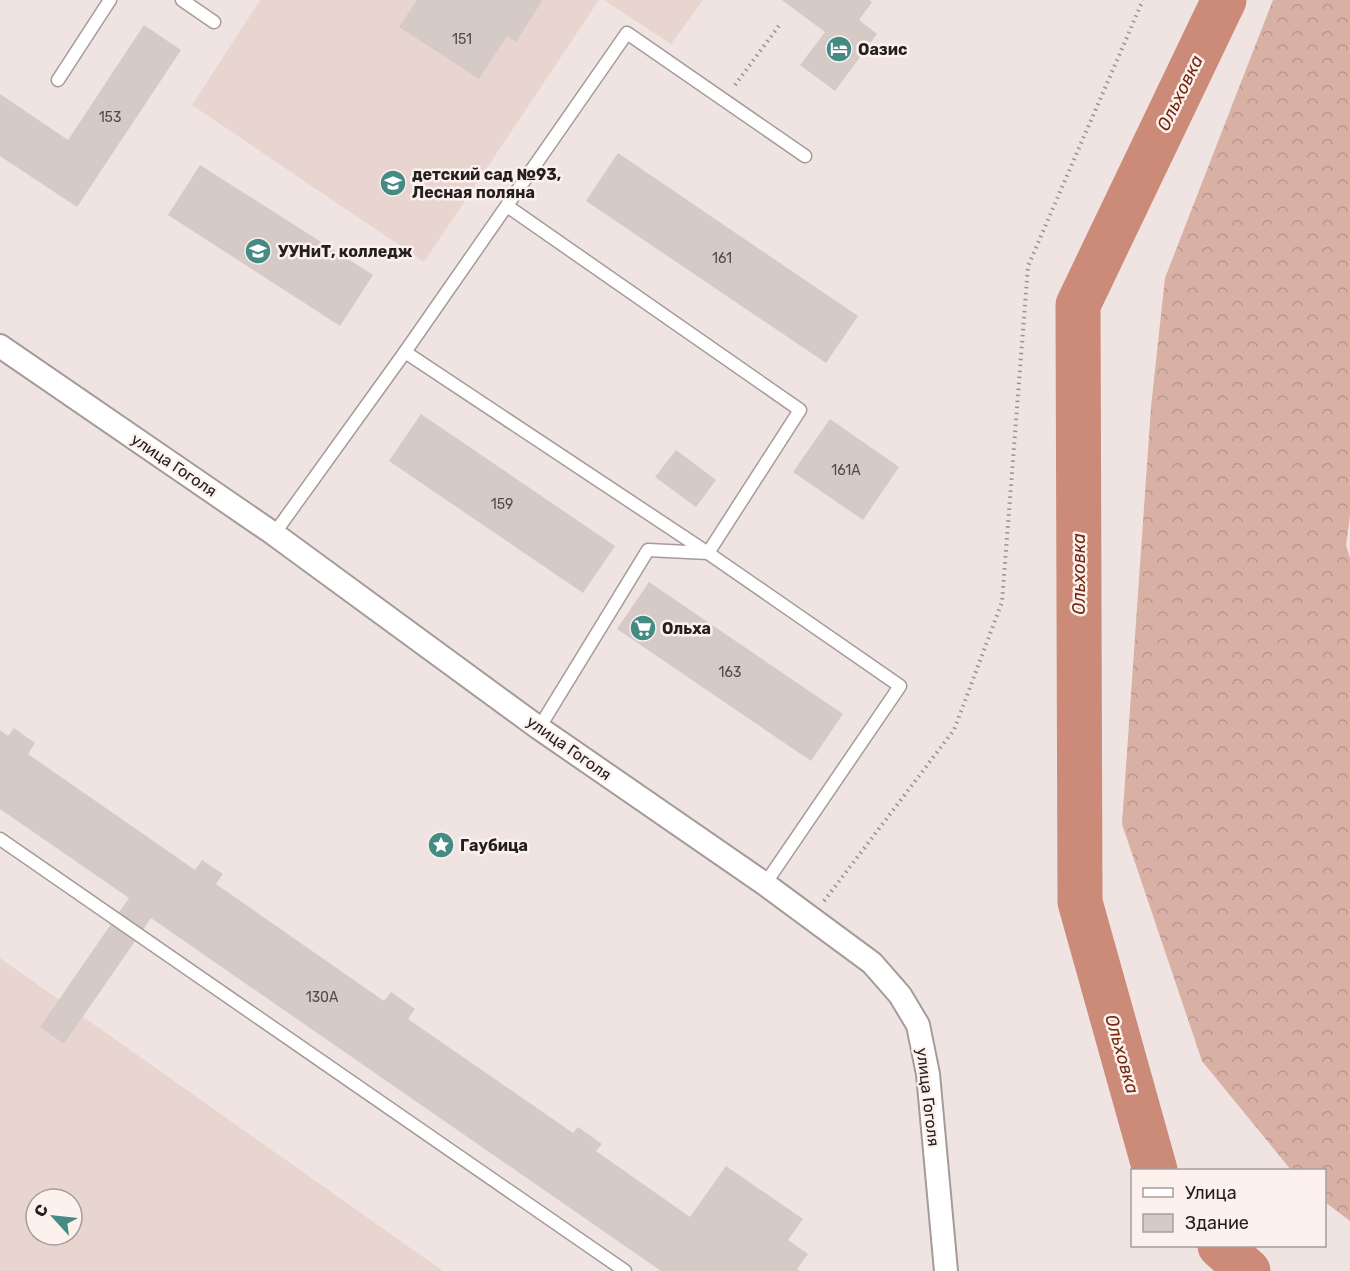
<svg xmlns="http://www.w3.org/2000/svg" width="1350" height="1271" viewBox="0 0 1350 1271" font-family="Rubik,sans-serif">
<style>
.built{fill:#e9d5cf;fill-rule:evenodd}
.forest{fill:url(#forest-crowns)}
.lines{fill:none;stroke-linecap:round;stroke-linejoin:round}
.river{stroke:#cb8b78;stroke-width:45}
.building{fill:#d5cac6}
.lane-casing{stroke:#a59b98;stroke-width:15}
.street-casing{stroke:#a59b98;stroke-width:26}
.path{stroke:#9a9290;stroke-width:4;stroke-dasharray:1.5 4.5;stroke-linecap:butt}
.lane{stroke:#fff;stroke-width:12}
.street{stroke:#fff;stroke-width:22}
.labels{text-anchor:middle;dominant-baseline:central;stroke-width:5;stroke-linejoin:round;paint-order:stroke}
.number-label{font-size:14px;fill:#504a49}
.poi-label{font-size:16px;font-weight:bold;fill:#24201f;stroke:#fdf1ee;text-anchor:start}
.street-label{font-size:16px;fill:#24201f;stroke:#fdf1ee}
.water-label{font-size:18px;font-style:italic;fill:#762911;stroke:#fdf1ee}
</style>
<defs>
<pattern id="forest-crowns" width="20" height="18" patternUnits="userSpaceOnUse" patternTransform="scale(1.5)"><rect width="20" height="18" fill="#d9b0a4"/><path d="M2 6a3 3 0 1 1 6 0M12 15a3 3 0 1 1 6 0" fill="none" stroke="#ba978d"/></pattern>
</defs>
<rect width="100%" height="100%" fill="#efe4e1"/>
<g class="built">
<polygon points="260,0 599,0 424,262 192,105"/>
<polygon points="604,0 703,0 671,44"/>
<path d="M 0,958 L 443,1271 L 0,1271 ZM 36,1199 L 72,1199 L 72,1235 L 36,1235 Z"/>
</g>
<polygon class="forest" points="1273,0 1350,0 1350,516 1346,545 1350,558 1350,1221 1325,1202 1324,1170 1291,1170 1202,1061 1122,824 1151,407 1165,278"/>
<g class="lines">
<g class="river">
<polyline points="1155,1170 1080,902 1078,305 1224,0"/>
<polyline points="1220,1246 1248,1271"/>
</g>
</g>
<g class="building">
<polygon points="417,0 540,0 542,1 516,42 507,36 479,79 399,27"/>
<polygon points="782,0 869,0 872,2 859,20 877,34 835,91 800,65 825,32"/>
<polygon points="144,25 181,50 77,207 0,156 0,94 68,140"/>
<polygon points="618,153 858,316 826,363 586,201"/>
<polygon points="200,165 373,275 340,326 168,215"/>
<polygon points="421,414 615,546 583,593 389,461"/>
<polygon points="830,419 899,467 863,520 793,472"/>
<polygon points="676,450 716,480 696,507 655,477"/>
<polygon points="649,582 843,714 811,761 617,629"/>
<polygon points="14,728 35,743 28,754 195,870 202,860 223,874 216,884 384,1001 391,992 415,1009 408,1019 573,1133 578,1127 602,1144 596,1151 690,1217 726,1166 803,1219 788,1240 808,1254 797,1269 800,1271 661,1271 151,918 64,1044 40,1027 129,898 0,809 0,730 8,736"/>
</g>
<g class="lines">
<defs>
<g id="lane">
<polyline points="182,0 214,22"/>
<polyline points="58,80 110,0"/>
<polyline points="507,206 800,410 708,553 648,550 539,728"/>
<polyline points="405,352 708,553 900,686 765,884"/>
<polyline points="274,534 405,352 627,33 805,156"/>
<polyline points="0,839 625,1271"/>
</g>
<polyline id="street" points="0,346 274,534 539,728 765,884 872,963 900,995 918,1025 928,1074 946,1271"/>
</defs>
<use href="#lane" class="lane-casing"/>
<use href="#street" class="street-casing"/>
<g class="path">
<polyline points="735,85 781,23"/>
<polyline points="824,901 954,730 1002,602 1028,266 1143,0"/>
</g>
<use href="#lane" class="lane"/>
<use href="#street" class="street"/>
</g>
<defs>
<symbol id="hotel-disc" viewBox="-11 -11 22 22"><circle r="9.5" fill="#448b84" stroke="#fdf1ee"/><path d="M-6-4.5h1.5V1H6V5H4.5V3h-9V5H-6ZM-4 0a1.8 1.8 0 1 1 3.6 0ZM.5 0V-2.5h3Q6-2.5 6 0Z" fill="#fff"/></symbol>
<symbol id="school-disc" viewBox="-11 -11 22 22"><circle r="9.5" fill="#448b84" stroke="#fdf1ee"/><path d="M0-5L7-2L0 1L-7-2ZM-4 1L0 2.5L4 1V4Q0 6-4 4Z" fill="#fff"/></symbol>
<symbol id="university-disc" viewBox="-11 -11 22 22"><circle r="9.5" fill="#448b84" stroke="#fdf1ee"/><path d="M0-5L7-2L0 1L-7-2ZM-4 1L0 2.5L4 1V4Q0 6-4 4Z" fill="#fff"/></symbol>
<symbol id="supermarket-disc" viewBox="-11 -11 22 22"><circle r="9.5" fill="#448b84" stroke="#fdf1ee"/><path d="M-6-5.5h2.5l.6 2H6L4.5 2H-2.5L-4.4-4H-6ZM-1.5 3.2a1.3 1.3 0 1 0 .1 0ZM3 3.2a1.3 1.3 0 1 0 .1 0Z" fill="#fff"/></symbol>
<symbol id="sight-disc" viewBox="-11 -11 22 22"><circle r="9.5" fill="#448b84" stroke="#fdf1ee"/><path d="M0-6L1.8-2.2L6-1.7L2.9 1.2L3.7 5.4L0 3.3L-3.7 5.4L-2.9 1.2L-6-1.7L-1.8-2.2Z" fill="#fff"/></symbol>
</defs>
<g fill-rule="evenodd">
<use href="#hotel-disc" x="824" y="34" width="30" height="30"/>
<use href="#school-disc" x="378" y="168" width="30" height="30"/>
<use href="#university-disc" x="243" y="236" width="30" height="30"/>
<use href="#supermarket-disc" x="628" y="613" width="30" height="30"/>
<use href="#sight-disc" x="426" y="830" width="30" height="30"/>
</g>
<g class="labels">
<g class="number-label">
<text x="462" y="39">151</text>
<text x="110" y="117">153</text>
<text x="722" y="258">161</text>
<text x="846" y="470">161А</text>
<text x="502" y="504">159</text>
<text x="730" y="672">163</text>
<text x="322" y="997">130А</text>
</g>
<g class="poi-label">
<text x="858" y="49">Оазис</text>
<text x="412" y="174">детский сад №93,<tspan x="412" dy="18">Лесная поляна</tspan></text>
<text x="278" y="251">УУНиТ, колледж</text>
<text x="662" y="628">Ольха</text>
<text x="460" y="845">Гаубица</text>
</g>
<g class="street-label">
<text transform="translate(174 465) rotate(34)">улица Гоголя</text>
<text transform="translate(569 748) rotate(35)">улица Гоголя</text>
<text transform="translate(928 1097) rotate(83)">улица Гоголя</text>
</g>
<g class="water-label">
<text transform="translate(1180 93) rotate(-64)">Ольховка</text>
<text transform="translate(1079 574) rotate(-90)">Ольховка</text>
<text transform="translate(1122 1054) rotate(74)">Ольховка</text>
</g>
</g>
<rect x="1131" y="1169" width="195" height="78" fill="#fdf1ee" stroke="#a69d9b" stroke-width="1.5"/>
<rect x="1143" y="1188" width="30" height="9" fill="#ffffff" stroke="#a69d9b" stroke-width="1.5"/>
<text x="1185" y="1199" font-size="18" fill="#24201f">Улица</text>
<rect x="1143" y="1214" width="30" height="18" fill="#d5cac6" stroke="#a69d9b" stroke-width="1.5"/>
<text x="1185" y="1229" font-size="18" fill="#24201f">Здание</text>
<g transform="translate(54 1217) rotate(297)"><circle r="28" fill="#fdf1ee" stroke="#a69d9b" stroke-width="1.5"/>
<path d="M0-4.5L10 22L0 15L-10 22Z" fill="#448b84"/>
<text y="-9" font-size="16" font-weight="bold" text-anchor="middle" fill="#24201f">С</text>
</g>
</svg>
